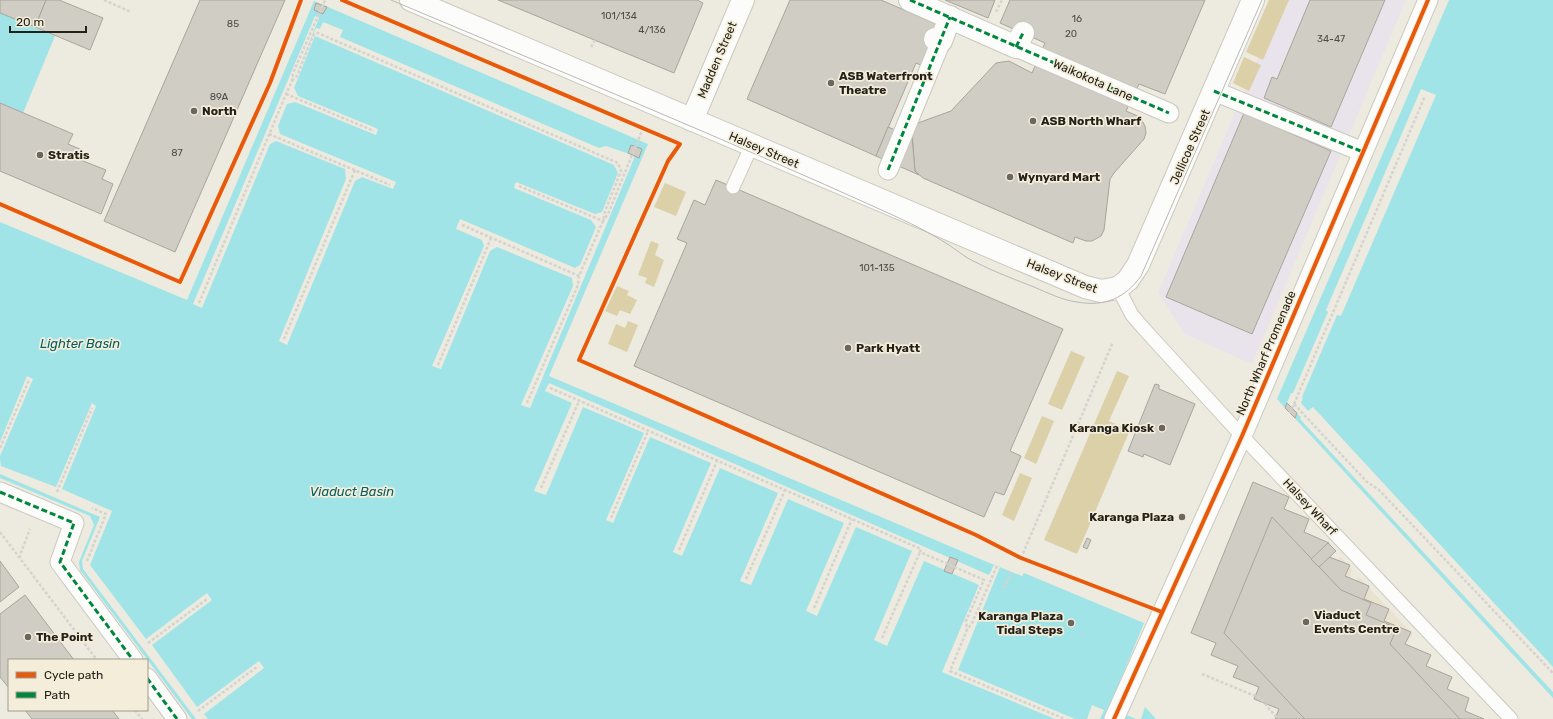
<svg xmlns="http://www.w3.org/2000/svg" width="1553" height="719" viewBox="0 0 1553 719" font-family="Rubik,sans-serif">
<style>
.commercial{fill:#e9e4eb}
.built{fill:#e8e2ce}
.green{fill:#dbd0a8}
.water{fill:#a1e4e7}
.pier{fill:#edeadf}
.building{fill:#cfcdc4;stroke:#a7a59c}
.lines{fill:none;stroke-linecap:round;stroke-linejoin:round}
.service-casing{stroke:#cbc8bf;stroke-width:15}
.pedestrian-casing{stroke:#cbc8bf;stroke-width:21}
.minor-casing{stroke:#cbc8bf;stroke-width:24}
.tertiary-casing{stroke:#cbc8bf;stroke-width:24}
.secondary-casing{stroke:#cbc8bf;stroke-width:24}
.path{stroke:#d4d3d0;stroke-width:2.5;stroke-dasharray:3 2;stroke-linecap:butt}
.service{stroke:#fcfcfa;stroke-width:13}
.pedestrian{stroke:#fcfcfa;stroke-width:19}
.minor{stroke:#fcfcfa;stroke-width:22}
.tertiary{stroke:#fcfcfa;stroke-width:22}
.secondary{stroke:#fcfcfa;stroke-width:22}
.tram{stroke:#b9b9b6;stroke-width:1}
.quiet{stroke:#00873e;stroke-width:3;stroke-dasharray:6 3;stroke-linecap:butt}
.cycleway-casing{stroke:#f3edd9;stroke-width:6}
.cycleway{stroke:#e8590c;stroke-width:4}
.poi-dot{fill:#6a675f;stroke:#f3edd9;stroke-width:1.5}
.labels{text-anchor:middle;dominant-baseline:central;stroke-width:3.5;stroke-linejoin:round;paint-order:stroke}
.number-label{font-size:10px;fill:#4e4c44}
.street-label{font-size:12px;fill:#23211a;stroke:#f3edd9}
.poi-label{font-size:12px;font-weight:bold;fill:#23211a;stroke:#f3edd9;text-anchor:start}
.water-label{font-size:13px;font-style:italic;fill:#055e64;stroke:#f3edd9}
</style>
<rect width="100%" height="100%" fill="#edeadf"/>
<polygon class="commercial" points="1283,0 1406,0 1252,364 1185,334 1158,293"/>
<polygon class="built" points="1341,557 1352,570 1349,579 1354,581 1359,577 1413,635 1396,650 1348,593 1324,573"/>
<g class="green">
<polygon points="1269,0 1289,0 1263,60 1246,52"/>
<polygon points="1244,57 1261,65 1249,91 1233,83"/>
<polygon points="665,183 686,192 676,216 654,207"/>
<polygon points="651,241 659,244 655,255 664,260 654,287 645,283 647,278 638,275"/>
<polygon points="617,286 629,291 627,295 637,300 630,314 620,310 617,316 605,311"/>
<polygon points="628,321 638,325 627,352 608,344 616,324 625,328"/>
<polygon points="1071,351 1085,357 1062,410 1048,404"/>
<polygon points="1117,371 1129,376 1109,421 1130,430 1077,554 1044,540"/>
<polygon points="1042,416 1054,421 1036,464 1024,458"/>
<polygon points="1020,473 1032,478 1014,521 1002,515"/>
</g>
<g class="water">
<polygon points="1449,0 1553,0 1553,698 1277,399"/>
<polygon points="314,1 648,144 549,376 980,559 1022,576 1024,573 1144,623 1109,708 1136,719 192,719 80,570 79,562 94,525 90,516 0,478 0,222 187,300"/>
<polygon points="0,13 55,36 23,113 0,103"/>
<polygon points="1145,707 1156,719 1141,719"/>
</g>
<g class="pier">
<polygon points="315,16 319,18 296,75 316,28 320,29 323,22 343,30 340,37 599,148 606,146 635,156 530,408 521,405 573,286 572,278 497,247 490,251 441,369 432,366 484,246 482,240 456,229 460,219 575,268 580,265 596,227 591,220 514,188 516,182 595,214 602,212 618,173 614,165 315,36 294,88 298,96 378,129 376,135 295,102 287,104 278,126 280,134 396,182 393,189 362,177 355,181 287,345 279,341 346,179 345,169 276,141 270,144 202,308 193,304"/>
<polygon points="1421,89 1436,95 1341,316 1337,315 1302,397 1303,398 1301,403 1308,411 1313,407 1553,667 1553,692 1300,419 1301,417 1297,414 1295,418 1285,408 1291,393 1293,393 1328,312 1326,310"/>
<polygon points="27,376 33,379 0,456 0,442"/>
<polygon points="549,383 989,575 994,565 1000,567 958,670 1075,719 1055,719 942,672 979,585 924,561 887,646 874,640 912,551 856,527 817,616 806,611 844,523 788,499 751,585 740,581 778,493 720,468 682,556 673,552 711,463 650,437 613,523 606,520 644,433 583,407 546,495 534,491 572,403 545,391"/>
<polygon points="92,403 96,406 62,489 112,511 90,565 146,639 207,593 212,600 152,645 197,707 259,661 264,668 204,714 208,719 196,719 83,569 82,561 100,517 0,474 0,459 1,466 56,487"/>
<polygon points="1092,705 1104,710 1100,719 1087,719"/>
</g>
<g class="building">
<polygon points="0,0 46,0 35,27 0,13"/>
<polygon points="46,0 59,0 103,18 90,50 35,27"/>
<polygon points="200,0 285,0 175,252 104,221"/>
<polygon points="498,0 697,0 703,3 674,73"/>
<polygon points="790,0 881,0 941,26 923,66 916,63 876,156 747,99"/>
<polygon points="945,0 995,0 988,18"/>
<polygon points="1010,0 1205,0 1165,94 1139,84 1126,111 1140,117 1145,126 1146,133 1144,139 1114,173 1110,179 1104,230 1101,236 1092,241 1086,241 1075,237 1073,243 923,178 915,171 912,133 918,123 951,111 996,63 1009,61 1032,73 1045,43 1000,23"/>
<polygon points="1310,0 1385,0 1331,127 1264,98 1272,77 1277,79"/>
<polygon points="316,3 327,7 323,14 314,10"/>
<polygon points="0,103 73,134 68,144 82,150 78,159 106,170 102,179 113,184 101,214 0,171"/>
<polygon points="1244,113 1331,151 1252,334 1166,297"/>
<polygon points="888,127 912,137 915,171 919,175 876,156"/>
<polygon points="631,145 642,149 639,158 628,153"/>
<polygon points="716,180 1063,329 1010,451 1021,456 1004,495 995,492 984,517 634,366 687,243 677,239 694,200 705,205"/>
<polygon points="1155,384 1159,385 1159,389 1195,404 1170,465 1144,454 1143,457 1128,451"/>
<polygon points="1287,403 1297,413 1295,418 1285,408"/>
<polygon points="1253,482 1289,497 1284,509 1309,519 1304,532 1329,543 1324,555 1350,565 1345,576 1369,586 1364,599 1389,609 1384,621 1411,632 1405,644 1431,655 1426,666 1452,677 1447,689 1469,698 1465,711 1484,719 1275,719 1279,709 1254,699 1259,687 1233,677 1238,666 1211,655 1216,643 1191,633"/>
<polygon points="1272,517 1341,590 1371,603 1366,615 1397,628 1390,644 1460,719 1305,719 1300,714 1224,633"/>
<polygon points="1087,538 1091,540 1087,549 1083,547"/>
<polygon points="1328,543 1336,551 1319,567 1311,559"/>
<polygon points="950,557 958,560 952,574 944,571"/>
<polygon points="0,561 19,587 0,602"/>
<polygon points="25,595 74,660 9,660 9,688 0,677 0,614"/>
<polygon points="25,710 112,710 119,719 32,719"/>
</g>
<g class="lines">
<defs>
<g id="service">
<polyline points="733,187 752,145"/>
<polyline points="1118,288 1132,315 1145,330 1242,436 1511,719"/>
</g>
<g id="pedestrian">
<polyline points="1016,47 1169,113"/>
<polyline points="1214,91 1363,152"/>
<polyline points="888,170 941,41"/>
<polyline points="0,492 74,523 60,562 133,660"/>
<polyline points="147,678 177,719"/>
<polyline points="1114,719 1242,436 1428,0"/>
</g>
<g id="minor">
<polyline points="910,0 1016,47 1023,33"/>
<polyline points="935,39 941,41 950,17"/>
<polyline points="692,120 743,0"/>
</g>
<polyline id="tertiary" points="1118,288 1128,280 1138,265 1253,0"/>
<polyline id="secondary" points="411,0 1085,287 1101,291 1118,288"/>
</defs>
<use href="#service" class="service-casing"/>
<use href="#pedestrian" class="pedestrian-casing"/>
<use href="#minor" class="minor-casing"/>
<use href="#tertiary" class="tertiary-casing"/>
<use href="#secondary" class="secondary-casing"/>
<g class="path">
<polyline points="104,0 131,12"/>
<polyline points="996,12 1002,0"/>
<polyline points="591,47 595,40"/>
<polyline points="292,81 297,76 314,34 318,33 618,163 621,171 605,211 603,221 579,276 578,285 527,403"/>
<polyline points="286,94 374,131"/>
<polyline points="269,134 390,185"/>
<polyline points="519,186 603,221 608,214 643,128"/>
<polyline points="462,225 579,276"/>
<polyline points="199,303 286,94 292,81 293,73 325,0"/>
<polyline points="284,339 355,170"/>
<polyline points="438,365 491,238"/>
<polyline points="550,388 921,549 920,552 984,580 966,621 967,630"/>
<polyline points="1294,404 1425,96"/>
<polyline points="1290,413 1294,404 1367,482 1379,490 1553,673"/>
<polyline points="0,448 29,380"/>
<polyline points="541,488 579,401"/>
<polyline points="57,492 92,408"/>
<polyline points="611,518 648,431"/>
<polyline points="0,532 97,660"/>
<polyline points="679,550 717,461"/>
<polyline points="19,558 30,529"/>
<polyline points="1021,558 1113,342"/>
<polyline points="87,561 106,514 92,508"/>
<polyline points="997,566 972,623 967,630 950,671 1065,719"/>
<polyline points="746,579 785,490"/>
<polyline points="1004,588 1011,572"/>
<polyline points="814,608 852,519"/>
<polyline points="882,638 920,552"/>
<polyline points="148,643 207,599"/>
<polyline points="1202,674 1260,698 1278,719"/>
<polyline points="135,710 142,719"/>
<polyline points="198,711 258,666"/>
</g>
<use href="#service" class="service"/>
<use href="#pedestrian" class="pedestrian"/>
<use href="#minor" class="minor"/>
<use href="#tertiary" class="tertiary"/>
<use href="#secondary" class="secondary"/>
<path class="tram" d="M 391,0 C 557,70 723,138 886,212 C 908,222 929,232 949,245 C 955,249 960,253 966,257 C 987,269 1011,278 1034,287 C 1048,293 1062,300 1077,302 C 1105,307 1125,298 1141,276 L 1262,0"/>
<g class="quiet">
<polyline points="910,0 1169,113"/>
<polyline points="1016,47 1023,33"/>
<polyline points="1214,91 1363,152"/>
<polyline points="888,170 950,17"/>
<polyline points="0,492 74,523 60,562 133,660"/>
<polyline points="147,678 177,719"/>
</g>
<defs>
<g id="cycleway">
<polyline points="342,0 680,144 668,161 579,360 976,535 1021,558 1162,612"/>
<polyline points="0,204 180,282 270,83 301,0"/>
<polyline points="1114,719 1242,436 1428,0"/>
</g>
</defs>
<use href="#cycleway" class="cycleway-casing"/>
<use href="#cycleway" class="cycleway"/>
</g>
<g class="poi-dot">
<circle cx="831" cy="83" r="4"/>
<circle cx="194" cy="111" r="4"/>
<circle cx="1033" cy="121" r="4"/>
<circle cx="40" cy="155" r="4"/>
<circle cx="1010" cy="177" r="4"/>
<circle cx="848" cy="348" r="4"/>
<circle cx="1162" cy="428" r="4"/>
<circle cx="1182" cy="517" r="4"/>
<circle cx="1306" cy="622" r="4"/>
<circle cx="1071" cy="623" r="4"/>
<circle cx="28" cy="637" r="4"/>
</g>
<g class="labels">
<g class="number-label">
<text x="619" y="16">101/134</text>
<text x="1077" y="19">16</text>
<text x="233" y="24">85</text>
<text x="652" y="30">4/136</text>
<text x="1071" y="34">20</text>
<text x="1331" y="39">34-47</text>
<text x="219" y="97">89A</text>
<text x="177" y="153">87</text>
<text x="877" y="268">101-135</text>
</g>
<g class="street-label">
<text transform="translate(717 60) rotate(-67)">Madden Street</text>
<text transform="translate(1093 80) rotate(24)">Waikokota Lane</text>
<text transform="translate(1190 147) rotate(-66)">Jellicoe Street</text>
<text transform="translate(764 150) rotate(23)">Halsey Street</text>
<text transform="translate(1062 276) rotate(21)">Halsey Street</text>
<text transform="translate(1266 353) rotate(-67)">North Wharf Promenade</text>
<text transform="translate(1310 507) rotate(47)">Halsey Wharf</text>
</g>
<g class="poi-label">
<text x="839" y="76">ASB Waterfront<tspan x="839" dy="14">Theatre</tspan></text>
<text x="202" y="111">North</text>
<text x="1041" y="121">ASB North Wharf</text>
<text x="48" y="155">Stratis</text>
<text x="1018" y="177">Wynyard Mart</text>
<text x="856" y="348">Park Hyatt</text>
<text x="1154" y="428" text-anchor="end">Karanga Kiosk</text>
<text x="1174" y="517" text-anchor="end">Karanga Plaza</text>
<text x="1314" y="615">Viaduct<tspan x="1314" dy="14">Events Centre</tspan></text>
<text x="1063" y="616" text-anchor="end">Karanga Plaza<tspan x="1063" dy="14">Tidal Steps</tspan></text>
<text x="36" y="637">The Point</text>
</g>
<g class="water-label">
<text x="80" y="343">Lighter Basin</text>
<text x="352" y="491">Viaduct Basin</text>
</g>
</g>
<rect x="8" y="659" width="140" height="52" fill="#f3edd9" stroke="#a09b8d"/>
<rect x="16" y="672" width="20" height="6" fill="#e8590c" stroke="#a09b8d"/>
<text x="44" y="679" font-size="12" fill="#23211a">Cycle path</text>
<rect x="16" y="692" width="20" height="6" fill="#00873e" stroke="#a09b8d"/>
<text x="44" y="699" font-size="12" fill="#23211a">Path</text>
<path d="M10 26v6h76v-6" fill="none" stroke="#23211a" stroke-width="2"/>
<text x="16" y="26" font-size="12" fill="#23211a" stroke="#f3edd9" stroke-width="3" paint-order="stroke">20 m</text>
</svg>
